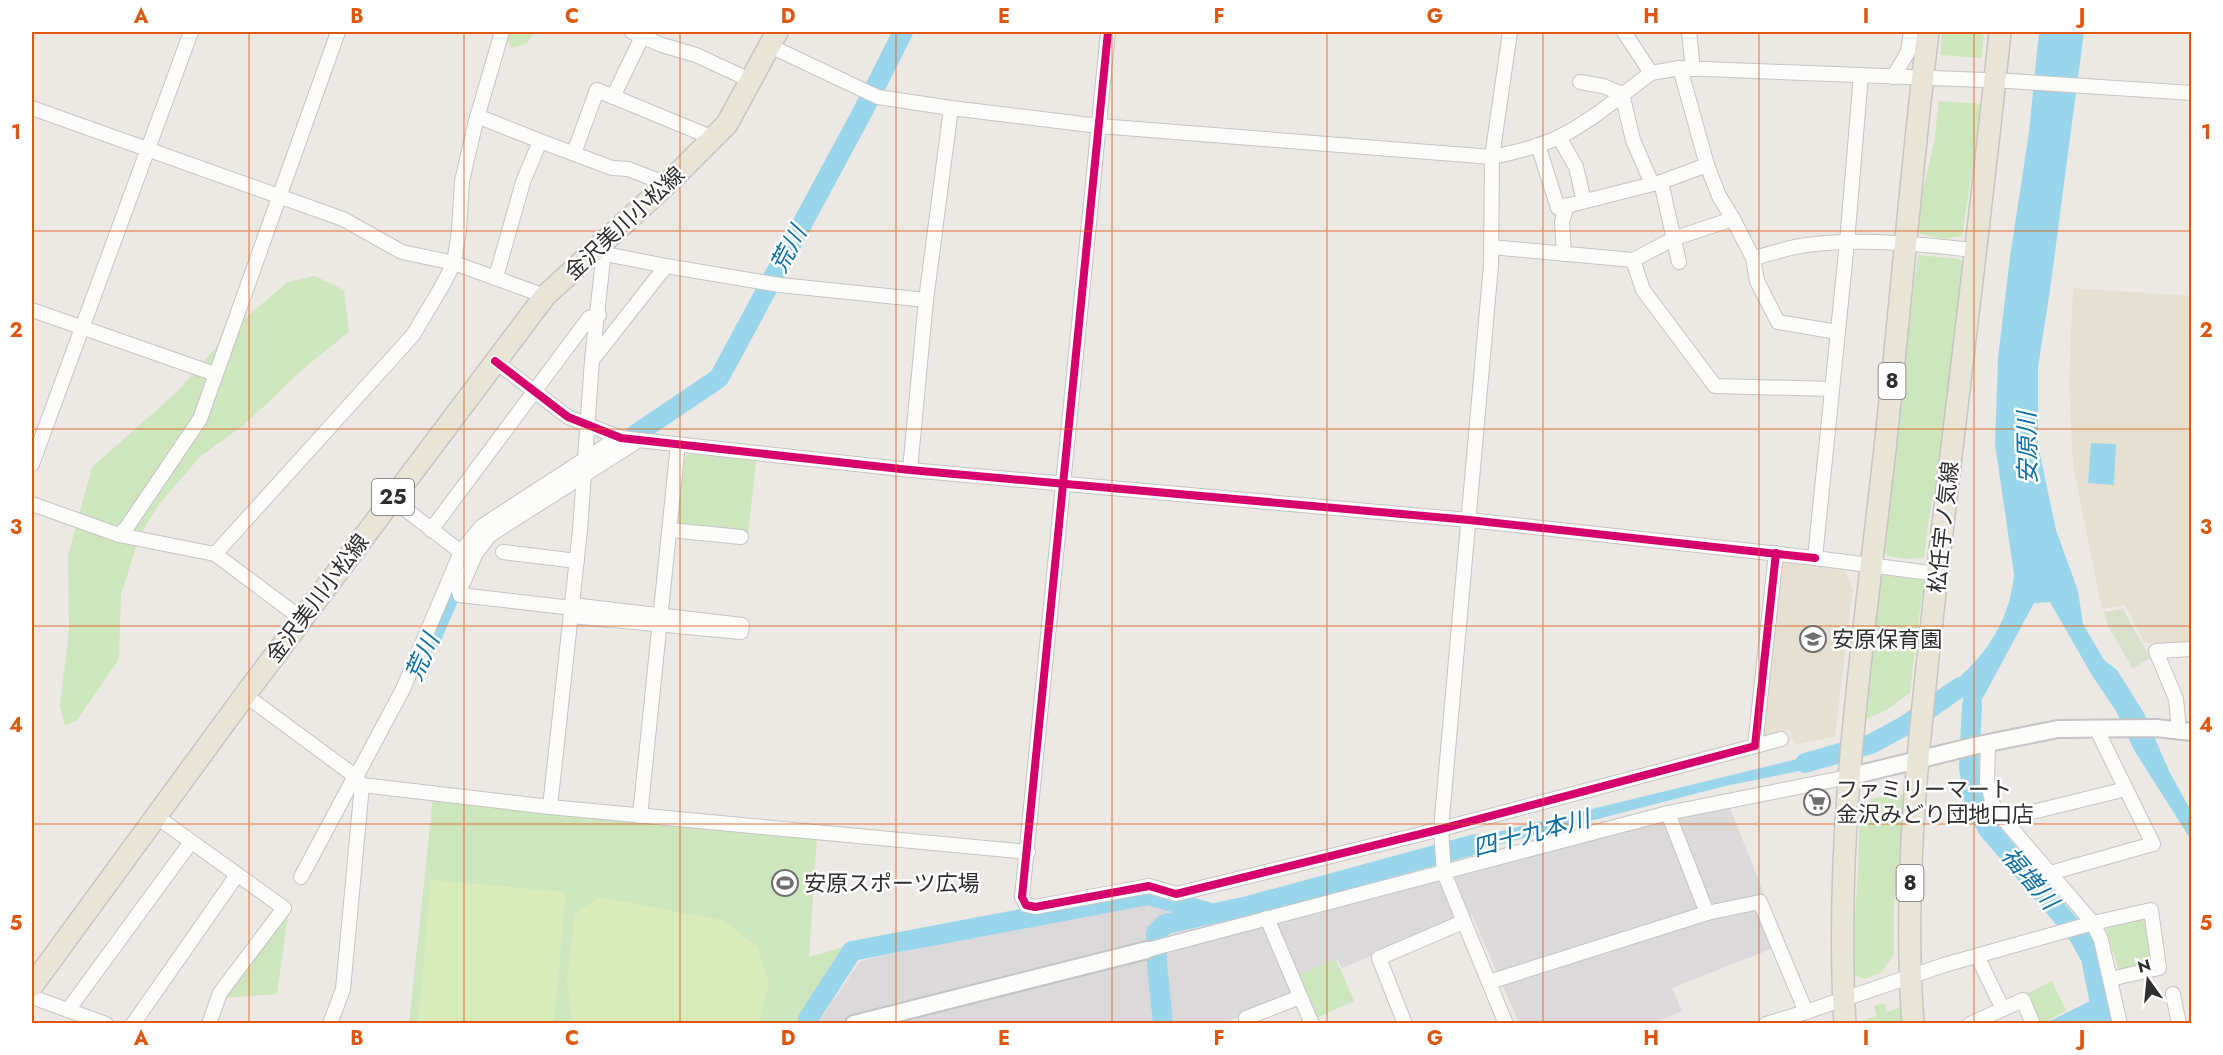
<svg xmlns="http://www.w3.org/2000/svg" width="2223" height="1055" viewBox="0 0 2223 1055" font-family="Jost,'Noto Sans JP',sans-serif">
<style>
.industrial{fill:#dcd9db}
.education{fill:#e6e0d3}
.green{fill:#cee6be}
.cemetery{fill:#d8e0cc}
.pitch{fill:#d9eabb}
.water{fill:#99d6ec}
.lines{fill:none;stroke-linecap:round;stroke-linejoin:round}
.river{stroke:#99d6ec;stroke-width:20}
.minor-casing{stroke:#c5c4c5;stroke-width:16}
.tertiary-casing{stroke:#c5c4c5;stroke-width:20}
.primary-casing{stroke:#c6c5c4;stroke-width:24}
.minor{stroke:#fcfcfb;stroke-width:14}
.tertiary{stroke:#fcfcfb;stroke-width:16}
.primary{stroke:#e8e4d6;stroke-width:21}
.cycleway-casing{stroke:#fff;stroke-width:11}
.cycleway{stroke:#d6006c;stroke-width:8}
.grid{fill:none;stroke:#df570e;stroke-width:1.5;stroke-opacity:0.55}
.labels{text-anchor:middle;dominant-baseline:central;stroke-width:5;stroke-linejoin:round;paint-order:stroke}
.shield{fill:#fff;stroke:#6d6d6d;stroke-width:1.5}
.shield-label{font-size:21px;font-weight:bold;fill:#2e2e2e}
.street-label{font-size:22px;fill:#2e2e2e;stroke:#fff}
.poi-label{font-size:22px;fill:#2e2e2e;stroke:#fff;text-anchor:start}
.water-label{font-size:24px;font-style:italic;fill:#0d6fa3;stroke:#fff}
.neatline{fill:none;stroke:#df570e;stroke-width:2}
.grid-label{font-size:20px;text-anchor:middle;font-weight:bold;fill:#df570e}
</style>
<rect width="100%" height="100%" fill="#ece8e4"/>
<polygon class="industrial" points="1730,808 1784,944 1672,988 1682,1011 1655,1023 1519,1023 1472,915 1342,968 1337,959 1291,980 1294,993 1225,1023 817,1024 860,961 1147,900 1255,927 1688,814"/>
<g class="education">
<polygon points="2073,288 2191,296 2191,642 2144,643 2125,605 2102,609 2073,466 2069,383"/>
<polygon points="1784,561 1842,566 1853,589 1835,736 1796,745 1791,739 1790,730 1763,736 1778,566"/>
</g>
<g class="green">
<polygon points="503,32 535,32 526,44 511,48"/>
<polygon points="1942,32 1984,32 1982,58 1940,55"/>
<polygon points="1939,101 1982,104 1962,236 1944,239 1920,234 1919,229 1921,198 1934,143"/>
<path d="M 1918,255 L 1960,259 L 1963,265 L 1943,455 L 1931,504 L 1924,557 C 1911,561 1891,558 1879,551 Z"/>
<polygon points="315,276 344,290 349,332 303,369 244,425 201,456 159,504 139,537 121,595 119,659 77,720 65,726 60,706 69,629 68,555 92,467 177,392 232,329 288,282"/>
<polygon points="690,454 756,460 748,535 676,528 683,460"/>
<polygon points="1884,575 1921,578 1925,583 1919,616 1910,693 1888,709 1864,720 1878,582"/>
<polygon points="1900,793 1904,796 1901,848 1894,907 1894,954 1882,972 1865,979 1853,975 1851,943 1857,888 1860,809 1871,799"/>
<polygon points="433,797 817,837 809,957 849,945 799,1023 409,1024"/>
<polygon points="289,908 277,994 224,998"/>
<polygon points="2139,918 2146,922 2151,959 2148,964 2119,971 2105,926"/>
<polygon points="1336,959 1354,1001 1316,1018 1298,975"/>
<polygon points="2052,981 2066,1011 2043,1023 2039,1023 2026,994"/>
<polygon points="1884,1003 1887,1012 1904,1006 1905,1023 1860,1024 1861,1021 1876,1016 1874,1006"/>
</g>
<polygon class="cemetery" points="2123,609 2150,658 2133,669 2108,626 2104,612"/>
<g class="pitch">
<polygon points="431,880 566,892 554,1023 418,1023"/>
<polygon points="599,897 722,920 757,946 769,982 759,1023 572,1023 567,981 575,913"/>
</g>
<g class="water">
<path d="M 2039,32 L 2084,32 L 2050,290 L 2038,367 L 2038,445 L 2056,530 L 2078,591 L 2083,624 L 2104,660 L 2117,670 L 2144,713 L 2169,771 L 2191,811 L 2191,840 L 2134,750 L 2116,711 L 2093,677 L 2050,602 L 2034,603 L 1970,722 L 1974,728 L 1963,733 L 1963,696 L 1957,694 L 1944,706 L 1938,702 C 1946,688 1958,679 1969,668 C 1995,642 2011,610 2014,574 L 1995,444 L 1998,358 L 2010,257 L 2029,132 Z"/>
<polygon points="2091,443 2116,444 2114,485 2088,483"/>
<polygon points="1905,719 1910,727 1908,730 1863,753 1859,742"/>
<polygon points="1835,750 1824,766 1725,786 1450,857 1452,843"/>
<polygon points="2092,1000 2096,1023 2046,1023"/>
</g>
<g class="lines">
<g class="river">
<polyline points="636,434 719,378 862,113 903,32"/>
<polyline points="429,643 468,553 478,540"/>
<polyline points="1972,705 1969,767 1975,806 1988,829 2079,936 2091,958 2104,1024"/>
<polyline points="1805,763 1871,744 1906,725 1960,687"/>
<polyline points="808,1019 852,951 1148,895 1208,912"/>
<polyline points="1163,1024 1157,964 1156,933 1165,924 1248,906 1476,844"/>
</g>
<defs>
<g id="minor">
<polyline points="632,32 662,45 696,55 752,81"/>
<polyline points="1108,32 1022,897 1026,905 1035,907 1149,886 1176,894 1441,829 1755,746 1776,553"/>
<polyline points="1624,32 1651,73 1680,68 2009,81 2192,93"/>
<polyline points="1689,32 1693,69"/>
<polyline points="770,46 878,97 951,108"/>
<path d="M 1680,68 L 1707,165 L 1719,196 L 1733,219 L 1753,258 C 1771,254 1789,247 1807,245 C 1863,238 1919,244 1974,250"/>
<polyline points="1861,75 1847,242 1815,558 1938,574"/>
<polyline points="1893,77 1908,52 1911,32"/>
<polyline points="1580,82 1603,86 1622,94 1633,140 1652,184"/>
<polyline points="613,97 642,37"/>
<polyline points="32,108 343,219 402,252 454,263 545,296"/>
<polyline points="477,116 540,141"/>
<polyline points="1559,137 1576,167 1584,201"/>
<polyline points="1538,145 1558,208 1661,182 1707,165"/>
<polyline points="574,153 597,90 713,138"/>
<polyline points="1661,182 1679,262"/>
<polyline points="1491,247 1633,260 1643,290 1715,386 1832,389"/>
<polyline points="1564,254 1562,222 1567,205"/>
<polyline points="1753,258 1757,281 1778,322 1837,332"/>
<polyline points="1633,260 1675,238 1733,219"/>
<polyline points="666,266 780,285 926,300"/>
<polyline points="496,277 523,182 540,141 612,168 628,169 667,184"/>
<polyline points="32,310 215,374"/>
<polyline points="593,359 666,266 605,254"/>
<polyline points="495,361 568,417 621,438 910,470 1469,520 1815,558"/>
<polyline points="32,464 191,32"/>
<path d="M 910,470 L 926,300 L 951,108 L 1099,126 L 1492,157 C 1515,152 1538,147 1559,137 C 1592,121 1621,95 1651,73"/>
<polyline points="392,499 466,556"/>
<polyline points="32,504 119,535 215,554 302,619"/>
<polyline points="431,530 589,318 599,315"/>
<polyline points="670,530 741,537"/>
<polyline points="119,535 127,527 200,419 338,32"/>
<polyline points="503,552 577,561"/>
<polyline points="215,554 413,335 441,288 454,263 459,231 462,181 476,121 502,32"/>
<polyline points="572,608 460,595 459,592 476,553 490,535 639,440"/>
<polyline points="571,616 741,632 742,625 572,605"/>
<polyline points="245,695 355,776 362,785 343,989 330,1024"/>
<polyline points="2179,730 2176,699 2156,651 2192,649"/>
<polyline points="1988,743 1987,781 1994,808 2093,923 2151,910 2159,968 2110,979"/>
<polyline points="1755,746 1781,739"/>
<polyline points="356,777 403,689 461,552 482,526 619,437"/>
<polyline points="362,785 550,807 1028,852"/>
<polyline points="550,807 580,530 592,360 605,241"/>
<polyline points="1668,813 1707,913 1760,902 1806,1012 1944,965 2093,923 2101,940 2120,1024"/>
<polyline points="640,816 678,444"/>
<polyline points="157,817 284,908 220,993 209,1024"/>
<polyline points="2004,819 2126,789"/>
<polyline points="2050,873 2153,844 2096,728"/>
<polyline points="301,877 355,776"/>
<polyline points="1267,918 1312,1024"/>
<polyline points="1147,950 1668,813 1848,777"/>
<polyline points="1977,956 2003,1009"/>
<polyline points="1489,982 1707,913"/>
<polyline points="2173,994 2179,1024"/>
<polyline points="32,997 106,1024"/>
<polyline points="68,1010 191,842"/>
<polyline points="133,1024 237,875"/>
<polyline points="1248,1024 1246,1018 1300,997"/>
<polyline points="1405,1024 1379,958 1463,922"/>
<polyline points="1506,1024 1444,873 1441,829 1491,265 1492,157 1510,32"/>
<polyline points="1766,1024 1806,1012"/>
<polyline points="1970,1024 2023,1000 2033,1024"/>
</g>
<g id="tertiary">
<polyline points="1848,777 1978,745 2058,729 2156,728 2192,732"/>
<polyline points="854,1024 1147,950"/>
</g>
<g id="primary">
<polyline points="32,986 245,695 545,296 667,184 727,124 777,32"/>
<path d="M 1845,1024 C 1834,840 1861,657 1882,475 C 1899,327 1910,179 1928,32"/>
<path d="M 1913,1024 C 1902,877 1920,730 1936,584 C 1957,400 1981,216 2000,32"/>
</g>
</defs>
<use href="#minor" class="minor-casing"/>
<use href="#tertiary" class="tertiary-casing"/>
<use href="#primary" class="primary-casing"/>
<use href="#minor" class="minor"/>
<use href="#tertiary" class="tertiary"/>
<use href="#primary" class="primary"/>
<defs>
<g id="cycleway">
<polyline points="1108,32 1022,897 1026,905 1035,907 1149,886 1176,894 1441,829 1755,746 1776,553"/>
<polyline points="495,361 568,417 621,438 910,470 1469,520 1815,558"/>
</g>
</defs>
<use href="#cycleway" class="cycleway-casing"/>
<use href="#cycleway" class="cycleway"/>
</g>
<path class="grid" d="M 249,32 L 249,1024M 464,32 L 464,1024M 680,32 L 680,1024M 896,32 L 896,1024M 1112,32 L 1112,1024M 1327,32 L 1327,1024M 1543,32 L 1543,1024M 1759,32 L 1759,1024M 1974,32 L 1974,1024M 32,231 L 2192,231M 32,429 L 2192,429M 32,626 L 2192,626M 32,824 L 2192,824"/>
<defs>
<symbol id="school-ring" viewBox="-11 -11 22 22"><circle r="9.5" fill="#fff" stroke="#706f6e" stroke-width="1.5"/><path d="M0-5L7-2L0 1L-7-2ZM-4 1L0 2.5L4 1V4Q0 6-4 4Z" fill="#706f6e"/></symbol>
<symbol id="supermarket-ring" viewBox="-11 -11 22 22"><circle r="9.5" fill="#fff" stroke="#706f6e" stroke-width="1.5"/><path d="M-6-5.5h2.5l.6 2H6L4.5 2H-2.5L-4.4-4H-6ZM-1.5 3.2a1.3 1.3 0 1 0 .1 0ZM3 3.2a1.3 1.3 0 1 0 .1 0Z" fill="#706f6e"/></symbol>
<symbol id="stadium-ring" viewBox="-11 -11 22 22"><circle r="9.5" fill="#fff" stroke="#706f6e" stroke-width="1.5"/><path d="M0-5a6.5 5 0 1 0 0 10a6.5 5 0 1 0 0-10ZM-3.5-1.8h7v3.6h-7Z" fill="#706f6e"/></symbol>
</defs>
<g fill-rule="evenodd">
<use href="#school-ring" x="1798" y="624" width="30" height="30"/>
<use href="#supermarket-ring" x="1802" y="787" width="30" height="30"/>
<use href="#stadium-ring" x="770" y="868" width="30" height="30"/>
</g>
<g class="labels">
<g class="shield">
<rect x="1878.5" y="363" width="27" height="36" rx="4.5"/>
<rect x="372" y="479" width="42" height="36" rx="4.5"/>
<rect x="1896.5" y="865" width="27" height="36" rx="4.5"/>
</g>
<g class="shield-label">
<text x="1892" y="381">8</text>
<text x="393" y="497">25</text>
<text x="1910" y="883">8</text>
</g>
<g class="street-label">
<text transform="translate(624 223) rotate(-43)">金沢美川小松線</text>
<text transform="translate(1943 527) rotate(-84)">松任宇ノ気線</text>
<text transform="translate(317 598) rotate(-53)">金沢美川小松線</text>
</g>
<g class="poi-label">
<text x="1832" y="639">安原保育園</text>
<text x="1836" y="789">ファミリーマート<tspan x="1836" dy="25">金沢みどり団地口店</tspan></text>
<text x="804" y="883">安原スポーツ広場</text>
</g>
<g class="water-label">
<text transform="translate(788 249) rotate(-62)">荒川</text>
<text transform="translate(2027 448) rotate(-91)">安原川</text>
<text transform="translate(422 657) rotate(-66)">荒川</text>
<text transform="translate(1531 833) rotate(-15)">四十九本川</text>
<text transform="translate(2030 878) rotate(50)">福増川</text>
</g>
</g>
<rect width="2223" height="1055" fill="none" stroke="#ffffff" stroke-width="66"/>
<g transform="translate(2148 980) rotate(345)" stroke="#ffffff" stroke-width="4.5" paint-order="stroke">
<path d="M0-4.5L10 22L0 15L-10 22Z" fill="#2e2e2e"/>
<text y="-9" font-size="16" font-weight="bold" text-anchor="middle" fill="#2e2e2e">N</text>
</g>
<rect x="33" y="33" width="2157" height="989" class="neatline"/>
<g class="grid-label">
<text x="141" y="23">A</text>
<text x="357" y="23">B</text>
<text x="572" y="23">C</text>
<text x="788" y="23">D</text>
<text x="1004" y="23">E</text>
<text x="1219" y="23">F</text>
<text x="1435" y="23">G</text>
<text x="1651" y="23">H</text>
<text x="1866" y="23">I</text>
<text x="2082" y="23">J</text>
<text x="16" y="139">1</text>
<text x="2206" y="139">1</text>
<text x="16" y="337">2</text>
<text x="2206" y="337">2</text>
<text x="16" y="534">3</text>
<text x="2206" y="534">3</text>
<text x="16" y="732">4</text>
<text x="2206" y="732">4</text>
<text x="16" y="930">5</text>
<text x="2206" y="930">5</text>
<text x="141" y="1045">A</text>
<text x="357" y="1045">B</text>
<text x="572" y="1045">C</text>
<text x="788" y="1045">D</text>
<text x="1004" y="1045">E</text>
<text x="1219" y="1045">F</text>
<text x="1435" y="1045">G</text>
<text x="1651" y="1045">H</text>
<text x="1866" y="1045">I</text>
<text x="2082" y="1045">J</text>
</g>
</svg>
